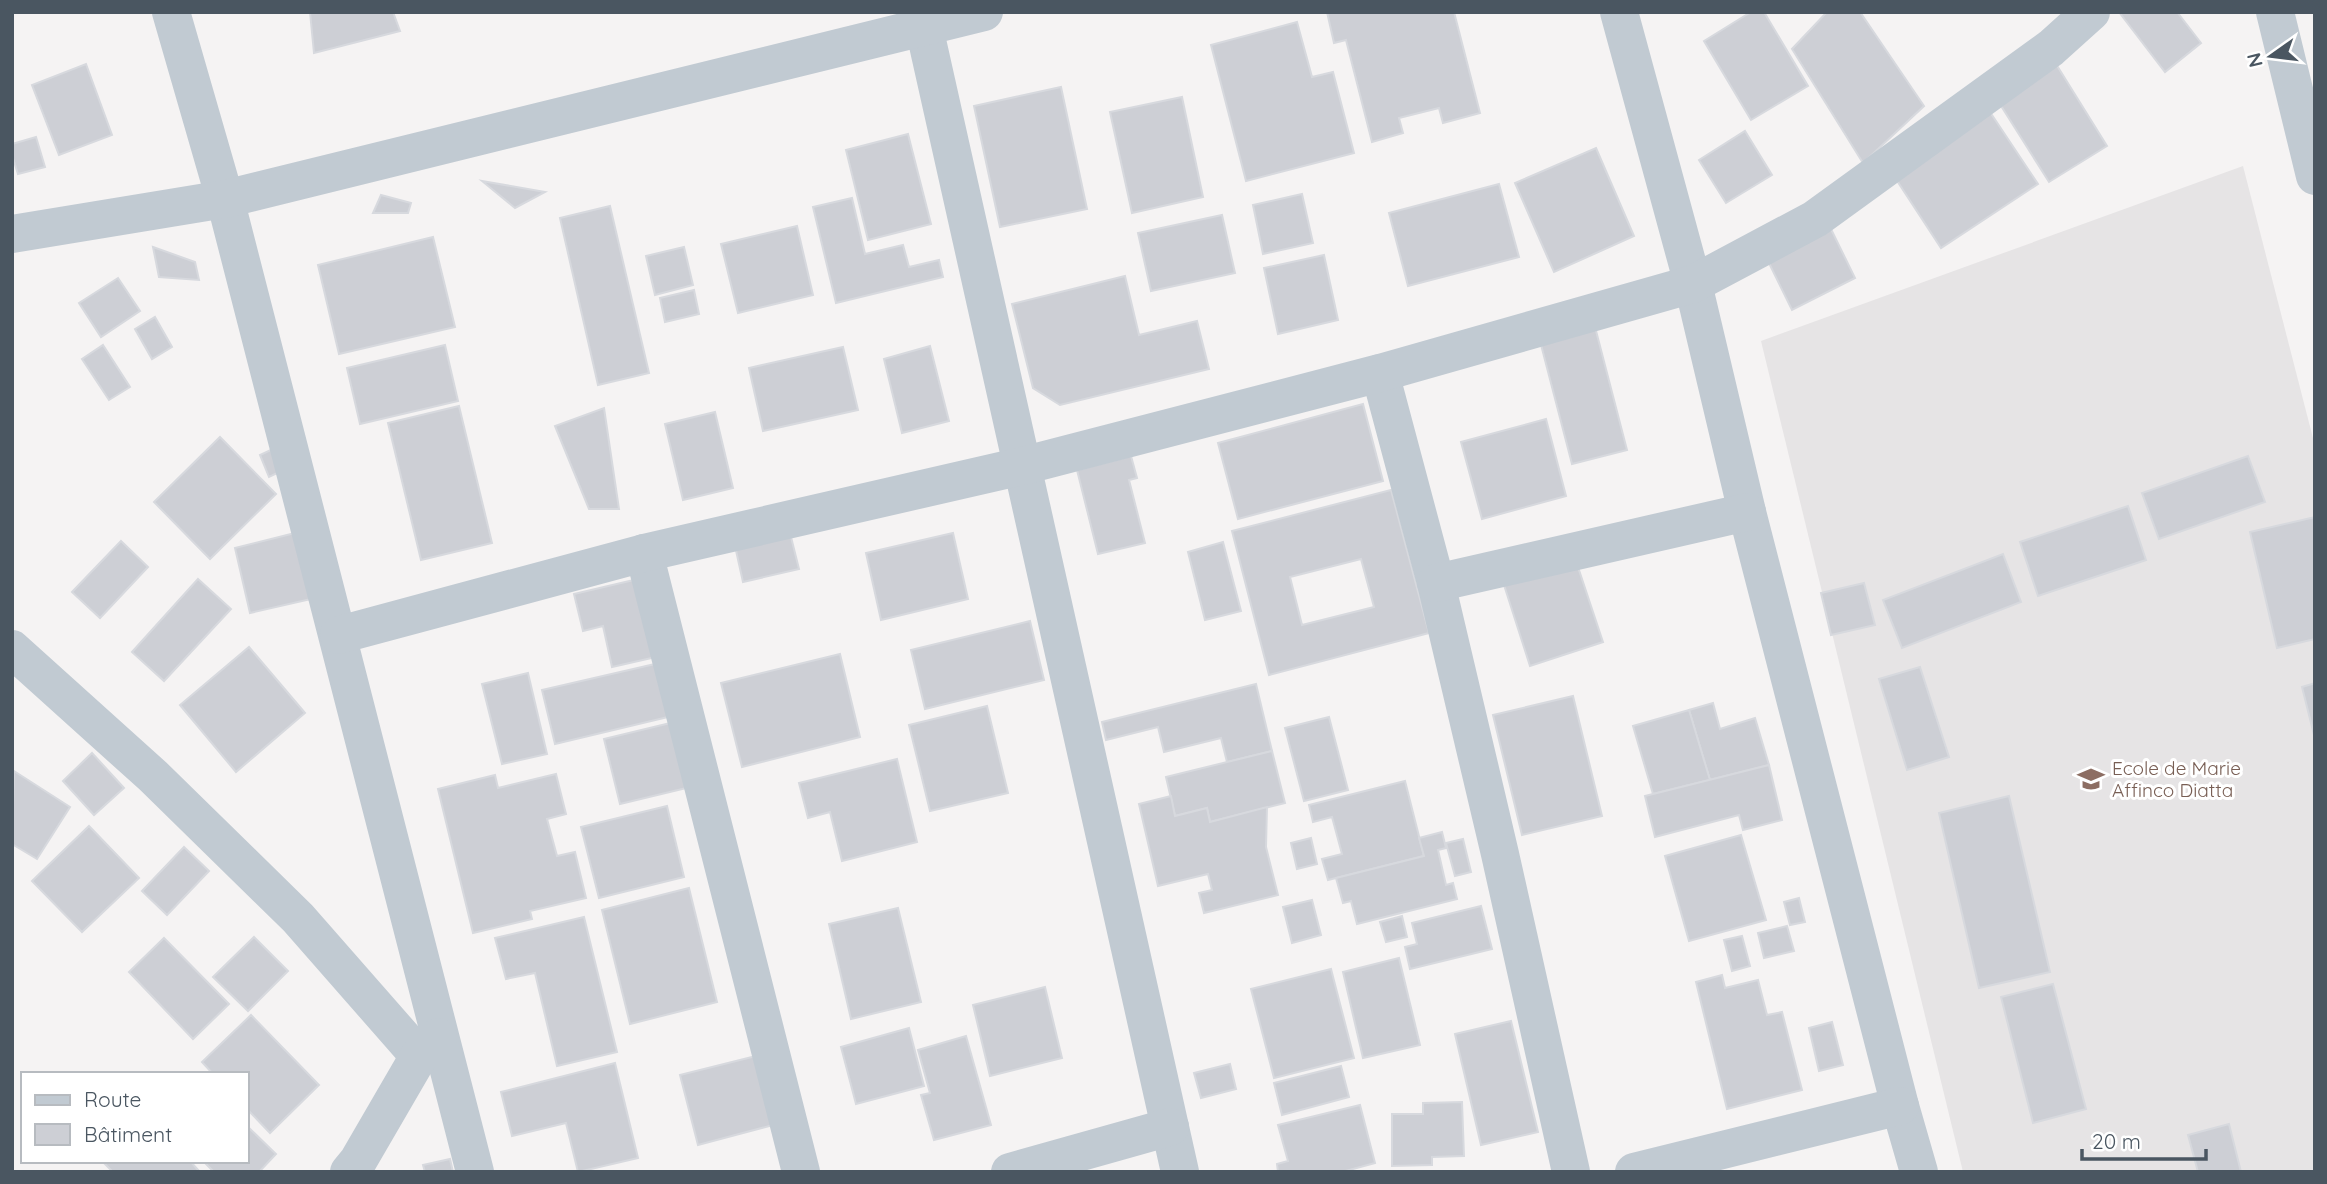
<svg xmlns="http://www.w3.org/2000/svg" width="2327" height="1184" viewBox="0 0 2327 1184" font-family="Quicksand,sans-serif">
<style>
.education{fill:#e6e4e5}
.building{fill:#cdcfd5;stroke:#d7d9de;stroke-width:2;fill-rule:evenodd}
.lines{fill:none;stroke-linecap:round;stroke-linejoin:round}
.minor{stroke:#c1cad2;stroke-width:38}
.labels{text-anchor:middle;dominant-baseline:central;stroke-width:6;stroke-linejoin:round;paint-order:stroke}
.education-label{font-size:19px;fill:#785e54;stroke:#fff;text-anchor:start}
</style>
<rect width="100%" height="100%" fill="#f5f3f3"/>
<polygon class="education" points="2243,166 2315,446 2315,1172 1963,1172 1761,341"/>
<g class="building">
<polygon points="310,12 393,12 400,31 314,53"/>
<polygon points="1327,12 1454,12 1480,113 1443,123 1439,108 1399,118 1403,133 1372,142 1346,40 1334,43"/>
<polygon points="1751,12 1764,12 1808,86 1751,120 1704,41"/>
<polygon points="1827,12 1860,12 1924,106 1863,163 1792,49"/>
<polygon points="2119,12 2177,12 2201,43 2165,72"/>
<polygon points="1297,22 1312,77 1333,72 1354,153 1246,181 1211,45"/>
<polygon points="86,64 112,135 59,155 32,85"/>
<polygon points="2056,64 2107,146 2049,182 1998,101"/>
<polygon points="1061,87 1087,209 1000,227 974,106"/>
<polygon points="1182,97 1203,197 1132,213 1110,112"/>
<polygon points="1986,106 2038,184 1941,248 1890,170"/>
<polygon points="1745,131 1772,175 1726,203 1699,160"/>
<polygon points="908,134 931,224 868,240 846,150"/>
<polygon points="36,137 45,167 18,174 12,155 12,144"/>
<polygon points="1596,148 1634,236 1554,272 1515,183"/>
<polygon points="482,181 545,192 515,208"/>
<polygon points="1499,184 1519,257 1408,286 1389,213"/>
<polygon points="1302,194 1313,243 1263,254 1253,205"/>
<polygon points="381,195 411,203 408,213 373,213"/>
<polygon points="852,198 865,254 903,245 909,267 939,260 943,277 836,303 813,207"/>
<polygon points="610,206 649,373 598,385 560,218"/>
<polygon points="1222,215 1235,273 1151,291 1138,233"/>
<polygon points="1828,223 1855,278 1792,310 1765,255"/>
<polygon points="797,226 813,295 738,313 721,244"/>
<polygon points="433,237 455,327 339,354 318,265"/>
<polygon points="153,247 195,262 199,280 159,277"/>
<polygon points="684,247 693,285 655,295 646,256"/>
<polygon points="1324,255 1338,320 1278,334 1264,268"/>
<polygon points="1125,276 1139,335 1197,321 1209,369 1060,405 1033,388 1012,304"/>
<polygon points="118,278 140,311 101,337 79,303"/>
<polygon points="694,290 699,314 665,322 660,298"/>
<polygon points="155,317 172,347 152,359 135,329"/>
<polygon points="1594,323 1627,450 1572,464 1539,337"/>
<polygon points="103,345 130,387 109,400 82,359"/>
<polygon points="445,345 458,401 360,424 347,368"/>
<polygon points="930,346 949,421 902,433 884,359"/>
<polygon points="843,347 858,410 763,431 749,368"/>
<polygon points="1363,404 1383,481 1238,519 1218,443"/>
<polygon points="459,406 492,543 421,560 388,423"/>
<polygon points="604,408 619,509 589,509 555,426"/>
<polygon points="715,412 733,488 683,500 665,424"/>
<polygon points="1546,419 1566,496 1482,519 1461,442"/>
<polygon points="220,437 276,494 210,559 154,502"/>
<polygon points="277,447 288,468 269,477 260,455"/>
<polygon points="1131,456 1137,478 1129,480 1145,543 1098,554 1077,470"/>
<polygon points="2248,456 2265,502 2159,539 2142,493"/>
<path d="M 1391,490 L 1429,633 L 1269,675 L 1232,531 ZM 1361,559 L 1374,607 L 1302,625 L 1290,577 Z"/>
<polygon points="2128,506 2146,560 2038,596 2020,542"/>
<polygon points="2315,517 2315,639 2277,648 2250,532"/>
<polygon points="295,533 311,599 250,613 235,548"/>
<polygon points="790,533 799,569 743,582 735,546"/>
<polygon points="953,533 968,599 881,620 866,553"/>
<polygon points="121,541 148,567 100,618 72,592"/>
<polygon points="1223,542 1241,611 1205,620 1188,552"/>
<polygon points="2003,554 2021,602 1902,648 1883,600"/>
<polygon points="1576,561 1603,642 1530,666 1504,585"/>
<polygon points="198,579 231,609 164,681 132,652"/>
<polygon points="638,579 656,657 612,667 603,626 583,631 574,594"/>
<polygon points="1864,583 1875,625 1831,635 1821,593"/>
<polygon points="1030,621 1044,680 925,709 911,650"/>
<polygon points="249,647 305,713 236,772 180,705"/>
<polygon points="840,654 860,737 742,767 721,683"/>
<polygon points="655,664 668,717 555,744 542,690"/>
<polygon points="1920,667 1949,757 1907,770 1879,679"/>
<polygon points="528,673 547,754 502,764 482,684"/>
<polygon points="2315,683 2315,739 2302,687"/>
<polygon points="1256,684 1272,751 1227,762 1221,738 1164,752 1158,727 1106,740 1102,722"/>
<polygon points="1573,696 1602,816 1522,835 1493,715"/>
<polygon points="1713,703 1720,729 1755,718 1769,765 1710,780 1689,710"/>
<polygon points="987,706 1008,793 930,811 909,725"/>
<polygon points="1689,710 1710,780 1653,794 1633,726"/>
<polygon points="1329,717 1348,790 1304,801 1285,728"/>
<polygon points="687,719 703,784 620,804 604,739"/>
<polygon points="1272,751 1285,803 1210,822 1207,808 1175,816 1166,777"/>
<polygon points="92,753 124,788 94,815 63,781"/>
<polygon points="897,759 917,842 842,861 830,812 808,818 799,783"/>
<polygon points="1769,765 1782,820 1743,830 1739,815 1655,837 1645,796"/>
<polygon points="14,771 70,807 37,859 12,844"/>
<polygon points="556,774 566,814 547,819 557,856 575,852 586,898 530,911 532,919 473,933 438,789 495,775 498,788"/>
<polygon points="1405,781 1424,856 1328,880 1322,859 1342,854 1332,817 1313,822 1309,805"/>
<polygon points="1171,796 1175,816 1207,808 1210,822 1267,807 1266,847 1278,895 1204,913 1199,893 1212,890 1208,874 1158,886 1139,804"/>
<polygon points="2009,796 2050,972 1979,988 1939,813"/>
<polygon points="667,806 684,877 599,898 581,827"/>
<polygon points="89,826 139,878 82,932 32,881"/>
<polygon points="1442,832 1446,848 1438,850 1446,885 1453,883 1457,899 1357,924 1351,901 1343,903 1336,878 1424,856 1419,838"/>
<polygon points="1741,835 1766,920 1689,941 1665,856"/>
<polygon points="1311,838 1317,864 1297,869 1291,843"/>
<polygon points="1463,839 1471,872 1455,876 1446,843"/>
<polygon points="184,847 209,871 167,915 142,891"/>
<polygon points="689,888 717,1002 630,1024 602,910"/>
<polygon points="1799,898 1805,922 1790,925 1784,902"/>
<polygon points="1312,900 1321,935 1292,943 1283,907"/>
<polygon points="1481,906 1492,949 1410,969 1405,947 1417,944 1412,923"/>
<polygon points="898,908 921,1002 851,1019 829,924"/>
<polygon points="1402,916 1407,937 1386,942 1380,922"/>
<polygon points="584,917 617,1052 557,1066 535,973 506,979 495,938"/>
<polygon points="1787,926 1794,951 1764,958 1758,933"/>
<polygon points="1742,936 1750,966 1732,971 1724,940"/>
<polygon points="254,937 288,971 248,1011 213,977"/>
<polygon points="164,938 229,1004 193,1039 129,972"/>
<polygon points="1399,958 1420,1045 1363,1058 1343,972"/>
<polygon points="1331,969 1354,1058 1274,1078 1251,989"/>
<polygon points="1722,975 1725,988 1758,980 1767,1015 1782,1012 1802,1090 1727,1109 1696,982"/>
<polygon points="2053,984 2086,1109 2033,1123 2001,997"/>
<polygon points="1045,987 1062,1058 990,1076 973,1005"/>
<polygon points="251,1015 319,1085 270,1133 247,1109 247,1074 213,1074 202,1062"/>
<polygon points="1511,1021 1538,1132 1481,1145 1455,1034"/>
<polygon points="1832,1022 1843,1065 1819,1071 1809,1028"/>
<polygon points="909,1028 924,1086 856,1104 841,1047"/>
<polygon points="966,1036 991,1125 934,1140 921,1095 930,1093 918,1050"/>
<polygon points="756,1056 773,1125 698,1145 680,1075"/>
<polygon points="615,1063 638,1158 578,1172 566,1123 512,1136 501,1092"/>
<polygon points="1230,1064 1236,1089 1201,1098 1194,1073"/>
<polygon points="1341,1066 1349,1097 1282,1115 1274,1083"/>
<polygon points="1462,1102 1464,1156 1432,1157 1432,1165 1392,1166 1392,1114 1423,1114 1423,1103"/>
<polygon points="1360,1105 1375,1163 1342,1172 1278,1172 1277,1164 1288,1161 1278,1125"/>
<polygon points="2229,1124 2241,1172 2198,1172 2188,1135"/>
<polygon points="247,1126 276,1154 259,1172 214,1172 203,1161 247,1161"/>
<polygon points="450,1159 453,1172 425,1172 423,1165"/>
<polygon points="106,1161 190,1161 200,1172 113,1172 104,1163"/>
</g>
<g class="lines">
<g class="minor">
<polyline points="171,12 225,199 475,1172"/>
<polyline points="1619,12 1693,284 1747,512 1900,1106 1919,1172"/>
<polyline points="2275,12 2315,176"/>
<polyline points="924,27 1180,1172"/>
<polyline points="12,234 225,199 984,12"/>
<polyline points="1380,373 1436,583 1500,854 1571,1172"/>
<polyline points="644,553 801,1172"/>
<polyline points="1436,583 1747,512"/>
<polyline points="339,635 644,553 1022,466 1380,373 1693,284 1815,219 2051,48 2091,12"/>
<polyline points="12,649 153,776 298,918 419,1056"/>
<polyline points="349,1172 358,1161 419,1056 438,1037"/>
<polyline points="1010,1172 1170,1127"/>
<polyline points="1634,1172 1900,1106"/>
</g>
</g>
<defs>
<symbol id="school-bare" viewBox="-9 -9 18 18"><path d="M0-5L7-2L0 1L-7-2ZM-4 1L0 2.5L4 1V4Q0 6-4 4Z" fill="#8d6e63" stroke="#fff" stroke-width="2.5" paint-order="stroke"/></symbol>
</defs>
<g fill-rule="evenodd">
<use href="#school-bare" x="2072" y="760" width="38" height="38"/>
</g>
<g class="labels">
<g class="education-label">
<text x="2112" y="768">Ecole de Marie<tspan x="2112" dy="22">Affinco Diatta</tspan></text>
</g>
</g>
<rect width="2327" height="1184" fill="none" stroke="#4a5661" stroke-width="28"/>
<rect x="21" y="1072" width="228" height="91" fill="#ffffff" stroke="#b7bbc0" stroke-width="2"/>
<rect x="35" y="1095" width="35" height="10" fill="#c1cad2" stroke="#b7bbc0" stroke-width="2"/>
<text x="84" y="1107" font-size="21" fill="#4a5661">Route</text>
<rect x="35" y="1124" width="35" height="21" fill="#cdcfd5" stroke="#b7bbc0" stroke-width="2"/>
<text x="84" y="1142" font-size="21" fill="#4a5661">Bâtiment</text>
<g transform="translate(2271 56) rotate(256)" stroke="#ffffff" stroke-width="5" paint-order="stroke">
<path d="M0-5L12 26L0 18L-12 26Z" fill="#4a5661"/>
<text y="-10" font-size="19" font-weight="bold" text-anchor="middle" fill="#4a5661">N</text>
</g>
<path d="M2082 1149v10h124v-10" fill="none" stroke="#4a5661" stroke-width="3.5"/>
<text x="2092" y="1149" font-size="21" fill="#4a5661" stroke="#ffffff" stroke-width="5" paint-order="stroke">20 m</text>
</svg>
